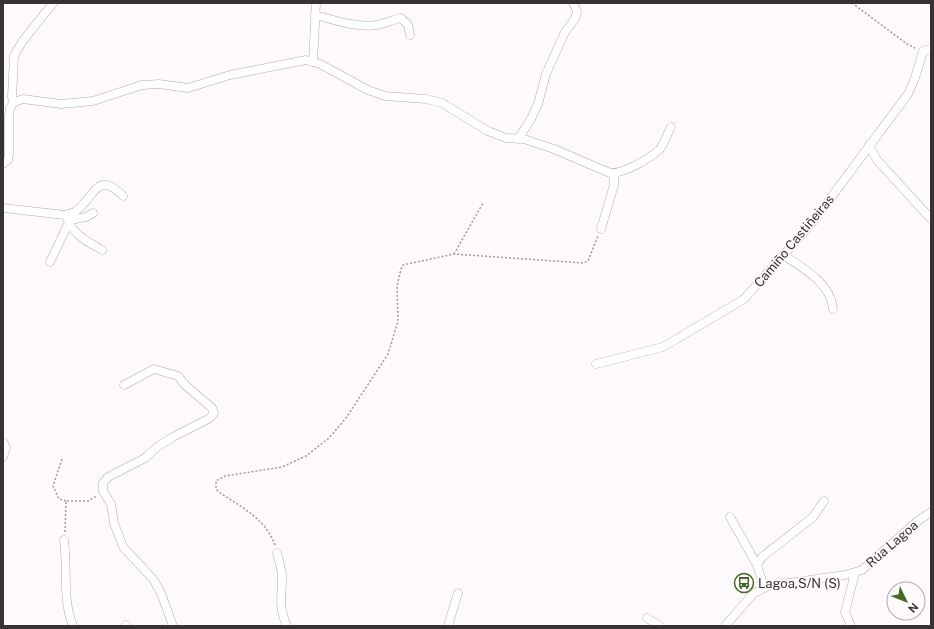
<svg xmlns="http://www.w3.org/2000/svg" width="934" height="629" viewBox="0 0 934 629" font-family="'Public Sans',sans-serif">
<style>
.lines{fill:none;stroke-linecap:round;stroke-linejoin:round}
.minor-casing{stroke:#b2a8ad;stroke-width:9}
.path{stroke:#9e9a9c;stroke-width:1.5;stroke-dasharray:2 2;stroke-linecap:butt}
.minor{stroke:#fff;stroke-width:8}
.labels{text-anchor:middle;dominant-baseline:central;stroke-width:3.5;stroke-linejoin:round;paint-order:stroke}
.street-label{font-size:13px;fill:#363235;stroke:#fefafc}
.poi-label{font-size:13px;fill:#363235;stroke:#fefafc;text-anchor:start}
</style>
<rect width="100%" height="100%" fill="#fefafc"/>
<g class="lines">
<defs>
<g id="minor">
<path d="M 315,15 C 334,20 357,28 377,25 C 385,23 393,20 401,18 L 408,25 L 410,35"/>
<polyline points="313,62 316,3"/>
<polyline points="14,102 12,97 14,56 22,42 53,3"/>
<polyline points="518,139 531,119 538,104 546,74 565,32 575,19 577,11 573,3"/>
<polyline points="869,145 877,160 931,219"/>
<path d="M 3,164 L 8,160 L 9,153 L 9,116 L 10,108 L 14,102 L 23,99 L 61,104 L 93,101 L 142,85 L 159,84 L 188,88 L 230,75 L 306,60 L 320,64 L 368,90 L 385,96 L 426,99 L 442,103 L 488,131 L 506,138 L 524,139 L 554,149 L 610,173 C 623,174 649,159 659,150 C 664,145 667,134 671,127"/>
<path d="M 3,208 L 65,215 C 69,219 69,224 72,228 C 79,238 92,244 102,250"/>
<path d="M 65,215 C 68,214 74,213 76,211 C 95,197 97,169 123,196"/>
<polyline points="601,229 614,185 614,173"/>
<path d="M 783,255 C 803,268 831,283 833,309"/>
<polyline points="50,262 70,220 86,217 93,213"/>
<polyline points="596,364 663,347 744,299 812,223 908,94 915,78 923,51 931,49"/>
<polyline points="124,385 154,369 178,376 185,385 212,408 214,413 210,418 173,437 157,447 145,458 108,477 103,483 103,491 111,504 114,523 123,547 153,579 161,593 173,626"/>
<polyline points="3,442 6,447 3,457"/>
<polyline points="730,517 757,565 764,587"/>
<path d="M 64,540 C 68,568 62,599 73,626"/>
<path d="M 277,553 C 279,561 282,569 282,577 C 282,597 278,607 287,626"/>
<polyline points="757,565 762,557 813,517 824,501"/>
<polyline points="647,618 660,626"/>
<polyline points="126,625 126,626"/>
<polyline points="448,626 458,593"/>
<polyline points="725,626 753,594 768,586 845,575 862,570 919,520 931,512"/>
<polyline points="851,626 845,612 855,573"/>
</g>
</defs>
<use href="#minor" class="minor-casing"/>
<g class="path">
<polyline points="852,3 907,44 915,48"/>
<polyline points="454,254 483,203"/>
<polyline points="62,459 53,486 59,499 66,501"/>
<polyline points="65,532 66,501 88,501 97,496"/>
<path d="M 275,545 C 265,518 242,508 219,492 L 216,489 L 216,481 L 225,476 L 282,467 L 306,456 L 329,438 L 346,418 L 388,354 L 398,321 L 397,286 L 401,269 L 403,265 L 454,254 L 583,263 L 588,261 L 598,236"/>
</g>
<use href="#minor" class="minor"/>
</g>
<defs>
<symbol id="bus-ring" viewBox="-11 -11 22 22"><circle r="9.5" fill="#fefafc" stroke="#426b28" stroke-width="1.5"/><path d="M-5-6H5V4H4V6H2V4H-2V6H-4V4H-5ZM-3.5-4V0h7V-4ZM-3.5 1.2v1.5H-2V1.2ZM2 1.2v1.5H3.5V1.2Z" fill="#426b28"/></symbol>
</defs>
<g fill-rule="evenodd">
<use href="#bus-ring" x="733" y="572" width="22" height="22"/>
</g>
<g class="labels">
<g class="street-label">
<text transform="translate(794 241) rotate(-50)">Camiño Castiñeiras</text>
<text transform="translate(892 544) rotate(-41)">Rúa Lagoa</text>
</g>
<g class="poi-label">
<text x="758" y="583">Lagoa,S/N (S)</text>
</g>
</g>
<rect width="934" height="629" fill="none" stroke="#363235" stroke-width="8"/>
<g transform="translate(906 601) rotate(133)"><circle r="19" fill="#fefafc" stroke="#aeaaac"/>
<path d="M0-3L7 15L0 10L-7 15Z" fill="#426b28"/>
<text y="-6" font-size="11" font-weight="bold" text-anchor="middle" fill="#363235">N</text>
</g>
</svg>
